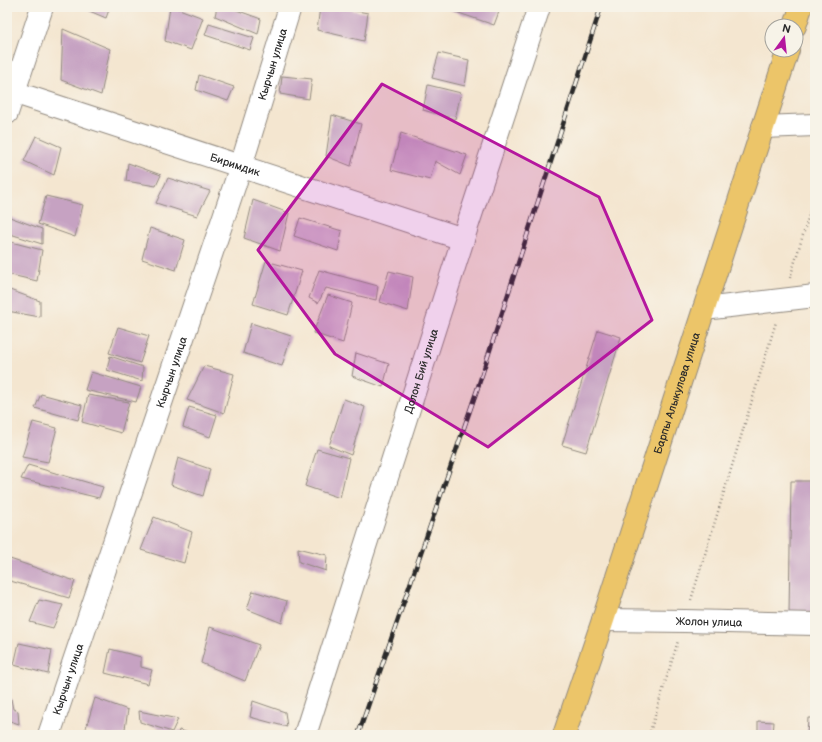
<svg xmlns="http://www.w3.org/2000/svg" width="822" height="742" viewBox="0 0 822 742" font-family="'Balsamiq Sans',sans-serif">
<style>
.building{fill:#c6a2c2}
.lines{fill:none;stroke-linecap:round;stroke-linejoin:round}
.minor-casing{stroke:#90887e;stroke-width:24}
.major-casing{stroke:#90887e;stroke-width:24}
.path{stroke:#90887e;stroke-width:2.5;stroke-dasharray:1 3;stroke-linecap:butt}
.minor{stroke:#fff;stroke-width:22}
.major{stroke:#ecc569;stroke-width:22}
.rail-casing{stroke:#2b2b2b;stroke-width:4.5}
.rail{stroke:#f7f3e8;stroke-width:3;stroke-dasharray:9;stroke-linecap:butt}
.marked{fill:#b5179e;fill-opacity:0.2;stroke:#b5179e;stroke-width:3;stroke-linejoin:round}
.labels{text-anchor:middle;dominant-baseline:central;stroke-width:3.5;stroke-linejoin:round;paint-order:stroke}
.street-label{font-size:11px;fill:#2b2b2b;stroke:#f7f3e8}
</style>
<rect width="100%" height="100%" fill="#f7f3e8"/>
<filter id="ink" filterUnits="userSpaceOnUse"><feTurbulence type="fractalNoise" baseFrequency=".025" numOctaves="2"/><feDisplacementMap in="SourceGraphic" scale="8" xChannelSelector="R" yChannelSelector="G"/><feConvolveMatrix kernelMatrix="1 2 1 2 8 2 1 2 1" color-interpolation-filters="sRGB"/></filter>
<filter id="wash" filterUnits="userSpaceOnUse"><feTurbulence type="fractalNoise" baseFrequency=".012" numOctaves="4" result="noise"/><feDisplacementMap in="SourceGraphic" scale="16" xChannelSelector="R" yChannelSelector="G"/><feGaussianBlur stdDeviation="0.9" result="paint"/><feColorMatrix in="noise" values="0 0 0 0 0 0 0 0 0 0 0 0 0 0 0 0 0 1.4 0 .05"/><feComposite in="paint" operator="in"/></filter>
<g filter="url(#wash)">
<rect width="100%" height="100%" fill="#f4e6d0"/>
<g id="blocks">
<g class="building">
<polygon points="80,7 110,7 106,18"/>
<polygon points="170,7 174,7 203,18 191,50 165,41"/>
<polygon points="217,7 228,7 261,19 258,34 215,16"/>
<polygon points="320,7 335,7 368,13 364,41 317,30"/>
<polygon points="451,7 496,7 500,9 494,25 450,10"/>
<polygon points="209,24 254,38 250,50 205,35"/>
<polygon points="63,29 110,49 101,95 61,80"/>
<polygon points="439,53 469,60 465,86 432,78"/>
<polygon points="199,75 234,87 228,101 196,90"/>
<polygon points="282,76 312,79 309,99 280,94"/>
<polygon points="428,85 461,93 455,119 423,110"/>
<polygon points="332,115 361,124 351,166 326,156"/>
<polygon points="401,133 467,155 460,175 435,161 430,180 391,170"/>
<polygon points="36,136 61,147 54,175 24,161"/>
<polygon points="128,163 161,175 156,186 126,181"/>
<polygon points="168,178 210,191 197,216 156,203"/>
<polygon points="46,196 83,205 75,237 38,224"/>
<polygon points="253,200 289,213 280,251 244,238"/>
<polygon points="7,216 42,229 42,244 7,233"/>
<polygon points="300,218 342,231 338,251 294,236"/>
<polygon points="150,228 185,240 176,270 142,259"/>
<polygon points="7,241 42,250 37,281 7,274"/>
<polygon points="266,261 302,271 288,315 253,304"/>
<polygon points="319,270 378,286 376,300 326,288 318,303 309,298"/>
<polygon points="389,271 413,277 408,311 380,302"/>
<polygon points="7,289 40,301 40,317 7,311"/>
<polygon points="328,295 352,303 343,343 313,333"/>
<polygon points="251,323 291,336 282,366 243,353"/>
<polygon points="118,327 149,336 140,363 109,353"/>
<polygon points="598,330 621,337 586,452 562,445"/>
<polygon points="356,353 389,364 383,387 352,376"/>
<polygon points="110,356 143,367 142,381 107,370"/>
<polygon points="204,366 234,374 224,413 187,400"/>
<polygon points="91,372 141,387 136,402 85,390"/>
<polygon points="41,394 82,405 78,420 35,408"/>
<polygon points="88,395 129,402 121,433 82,422"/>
<polygon points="344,399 365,407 351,455 329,446"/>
<polygon points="189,407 217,415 210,437 183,427"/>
<polygon points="33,422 57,428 48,462 22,457"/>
<polygon points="317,449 349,458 340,498 305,486"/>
<polygon points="178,458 210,469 203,496 171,485"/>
<polygon points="28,465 103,487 99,498 21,479"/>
<polygon points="791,481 815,481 815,615 789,615"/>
<polygon points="154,517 192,532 184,563 141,550"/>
<polygon points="298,548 327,555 326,571 299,562"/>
<polygon points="7,558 75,581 69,598 7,580"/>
<polygon points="253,591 287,601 282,623 247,609"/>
<polygon points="39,600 63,605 53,628 30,622"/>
<polygon points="210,627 259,645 245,681 201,663"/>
<polygon points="19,643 52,650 48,674 14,665"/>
<polygon points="110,649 141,657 141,667 152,670 148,684 105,673"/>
<polygon points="7,698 11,699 13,709 18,711 19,724 7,720"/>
<polygon points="95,698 128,710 124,735 107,735 85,731"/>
<polygon points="253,701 285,712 287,727 250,717"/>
<polygon points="139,711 178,719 172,732 140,722"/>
<polygon points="808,718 815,718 815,735 807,735"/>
<polygon points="758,721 774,722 773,735 758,735"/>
<polygon points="179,730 195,735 178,735"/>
</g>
</g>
</g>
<g filter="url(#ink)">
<use href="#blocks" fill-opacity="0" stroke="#90887e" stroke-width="1"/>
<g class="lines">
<defs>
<g id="minor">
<path id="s1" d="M 7,90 L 463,239"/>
<polyline points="7,113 42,7"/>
<polyline points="763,127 815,125"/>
<polyline points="704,309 815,296"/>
<path id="s2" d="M 603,620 L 685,621 L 815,624"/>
<path id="s3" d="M 49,735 L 241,166 L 290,7"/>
<path id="s4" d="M 305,735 L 463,239 L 539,7"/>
</g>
<g id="major">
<polyline points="795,26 801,7"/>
<path id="s5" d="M 564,735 L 603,620 L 788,50"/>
</g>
</defs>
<use href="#minor" class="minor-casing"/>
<use href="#major" class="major-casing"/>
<g class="path">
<polyline points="790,278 815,195"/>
<polyline points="691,600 776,322"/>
<polyline points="649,735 678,641"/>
</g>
<use href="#minor" class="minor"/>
<use href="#major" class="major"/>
<defs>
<polyline id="rail" points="358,735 477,390 601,7"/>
</defs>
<use href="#rail" class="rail-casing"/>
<use href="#rail" class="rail"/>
</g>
</g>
<path class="marked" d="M 382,84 L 599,197 L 652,320 L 488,447 L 335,354 L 258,250 Z"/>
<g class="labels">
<g class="street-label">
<text stroke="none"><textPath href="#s3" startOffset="707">Кырчын улица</textPath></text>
<text stroke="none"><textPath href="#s1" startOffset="240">Биримдик</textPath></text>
<text stroke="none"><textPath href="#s4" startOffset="382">Долон Бий улица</textPath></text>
<text stroke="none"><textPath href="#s3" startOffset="383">Кырчын улица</textPath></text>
<text stroke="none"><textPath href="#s5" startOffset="360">Барпы Алыкулова улица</textPath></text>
<text stroke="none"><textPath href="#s2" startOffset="106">Жолон улица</textPath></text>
<text stroke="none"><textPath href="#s3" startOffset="59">Кырчын улица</textPath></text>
</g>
</g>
<rect width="822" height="742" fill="none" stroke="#f7f3e8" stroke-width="24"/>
<g transform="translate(784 38) rotate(15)"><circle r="19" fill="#f7f3e8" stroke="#a5a39c"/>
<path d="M0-3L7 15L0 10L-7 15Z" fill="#b5179e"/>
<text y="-6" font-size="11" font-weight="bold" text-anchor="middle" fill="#2b2b2b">N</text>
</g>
</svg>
